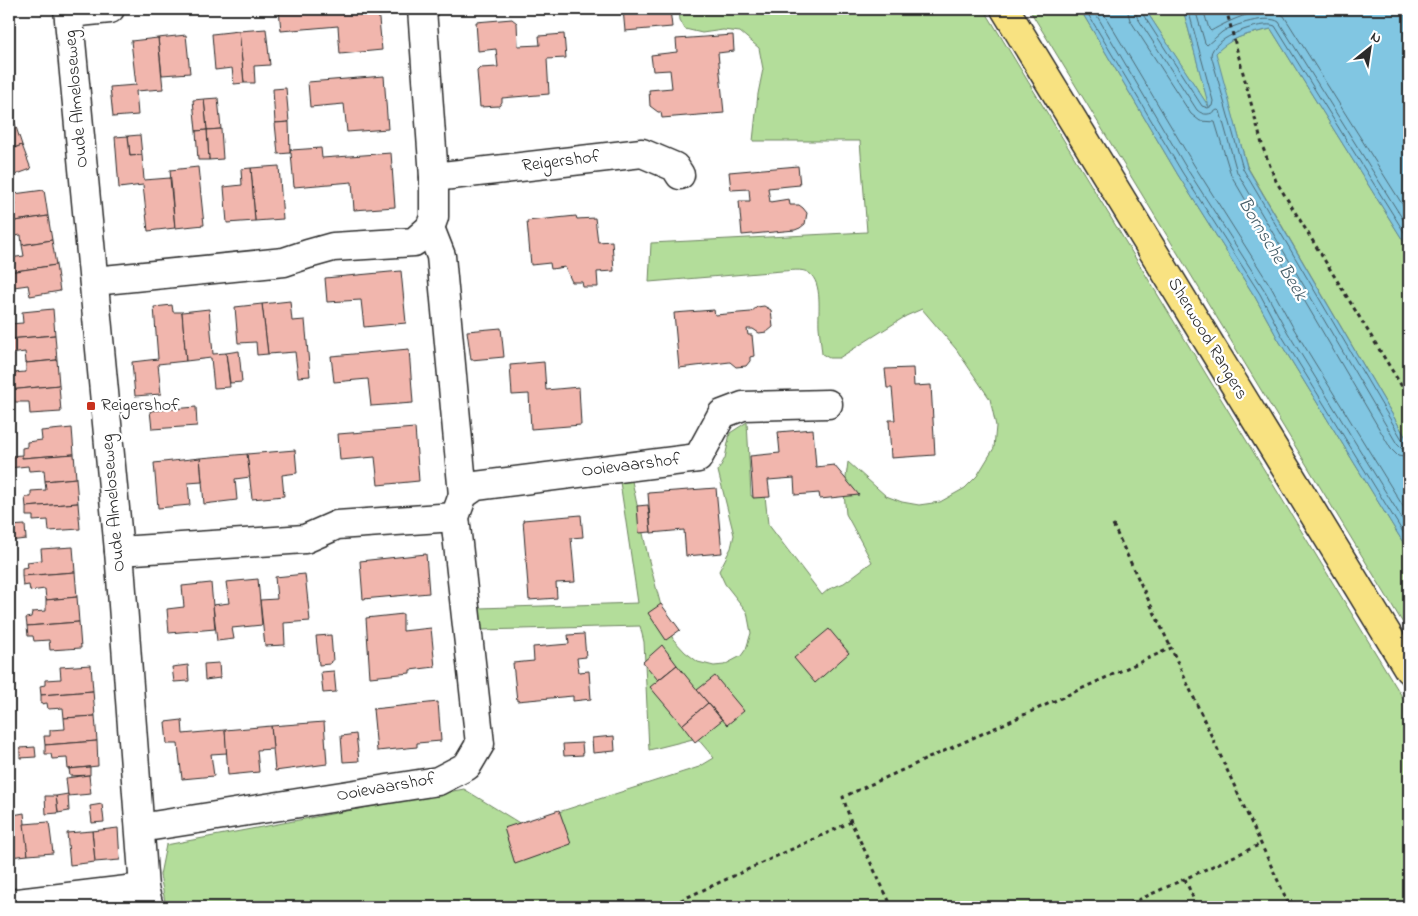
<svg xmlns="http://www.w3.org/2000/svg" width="1418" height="916" viewBox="0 0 1418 916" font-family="'Indie Flower',sans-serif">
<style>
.green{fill:#b3dd9a;stroke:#6f8462}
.water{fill:#81c6e2;stroke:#5f8899}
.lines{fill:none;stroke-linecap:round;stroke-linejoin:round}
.shore{stroke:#4d6974;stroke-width:1}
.building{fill:#f1b6ad;stroke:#2b2b2b}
.street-casing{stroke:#2b2b2b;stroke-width:31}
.primary-casing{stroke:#2b2b2b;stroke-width:31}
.path{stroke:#2b2b2b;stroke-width:3;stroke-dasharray:4 4;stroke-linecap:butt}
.street{stroke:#fff;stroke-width:28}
.primary{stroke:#f8e281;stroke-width:28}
.poi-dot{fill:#c8321e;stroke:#fff;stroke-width:2}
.labels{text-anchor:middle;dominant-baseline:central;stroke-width:4.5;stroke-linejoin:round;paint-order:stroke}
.street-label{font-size:18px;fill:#2b2b2b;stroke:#fff}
.poi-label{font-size:18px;fill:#2b2b2b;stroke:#fff;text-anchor:start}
.water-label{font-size:19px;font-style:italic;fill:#49616b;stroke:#fff}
</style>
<rect width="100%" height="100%" fill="#fff"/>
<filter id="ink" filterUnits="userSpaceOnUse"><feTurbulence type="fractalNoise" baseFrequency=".02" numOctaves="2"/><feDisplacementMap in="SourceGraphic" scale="10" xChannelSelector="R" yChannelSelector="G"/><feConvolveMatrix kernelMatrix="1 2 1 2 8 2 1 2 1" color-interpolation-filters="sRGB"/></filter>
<g filter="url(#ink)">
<g class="green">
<path d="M 679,9 L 984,9 L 1409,708 L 1409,907 L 166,907 L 160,875 L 166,845 L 464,789 L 521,824 L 699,767 L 714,758 L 697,738 L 649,750 L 644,642 L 640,626 L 481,630 L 479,608 L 638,603 L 620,482 L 632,481 L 648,557 L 665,621 L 673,639 L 685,652 L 698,662 L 714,666 L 724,665 L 741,656 L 746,649 L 751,633 L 747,612 L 725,584 L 719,571 L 731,548 L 734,535 L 718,471 L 725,458 L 730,433 L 747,422 L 751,496 L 765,496 L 768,524 L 822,595 L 829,589 L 844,583 L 872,562 L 846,514 L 844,493 L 848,462 L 886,496 L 902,502 L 919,505 L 940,502 L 965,488 L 977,476 L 994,448 L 996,426 L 990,399 L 956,349 L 922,309 L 906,316 L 839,358 L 829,358 L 822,354 C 821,345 820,336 819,327 C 818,312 823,283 809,273 C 802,268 790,271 782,271 L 649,282 L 651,243 L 867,232 L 860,141 L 753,141 L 758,94 L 763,69 L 759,48 L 740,32 L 723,30 L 702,33 L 685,29 L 680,20 Z"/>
<polygon points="1029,9 1080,9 1178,175 1255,297 1278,339 1409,552 1409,633"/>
<polygon points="1145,9 1183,9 1210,109"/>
<path d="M 1271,29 L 1409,250 L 1409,443 L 1247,166 L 1215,53 C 1235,35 1246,35 1271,29 Z"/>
</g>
<path class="water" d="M 1080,9 L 1145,9 L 1209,107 L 1183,9 L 1409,9 L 1409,250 L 1271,29 C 1248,34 1233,36 1216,53 L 1247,167 L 1409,443 L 1409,552 L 1278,339 L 1255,297 L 1178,175 Z"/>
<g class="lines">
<g class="shore">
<polyline points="1085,9 1182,172 1260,294 1282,336 1409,542"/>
<polyline points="1093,9 1187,169 1265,291 1288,333 1409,530"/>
<polyline points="1101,9 1194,165 1271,287 1294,329 1409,516"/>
<polyline points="1127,9 1130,20 1191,114 1200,121 1215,122 1231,175 1391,449 1398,456 1409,458"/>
<path d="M 1135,9 L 1137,17 L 1197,110 C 1204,116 1210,115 1217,110 L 1220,111 L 1237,172 L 1397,444 L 1402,449 L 1409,450"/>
<polyline points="1141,9 1142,13 1202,106 1208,108 1212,106 1213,101 1188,9"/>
<path d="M 1195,9 L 1205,43 L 1207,45 C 1212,41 1217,36 1222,32 C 1233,25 1268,14 1279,22 L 1409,229"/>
<path d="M 1203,9 L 1209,29 L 1211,31 C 1228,21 1267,2 1284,16 L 1409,215"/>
<path d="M 1409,240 L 1275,26 C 1262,20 1212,38 1211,55 L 1243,169 L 1403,441 L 1409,444"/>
</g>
</g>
<g class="building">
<polygon points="279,9 378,9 382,50 340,54 338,26 281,31"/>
<polygon points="623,9 670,9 672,27 625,31"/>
<polygon points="512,19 517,23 518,46 540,45 539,36 564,34 566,58 547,59 549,94 502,98 502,102 499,106 480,107 477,71 480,68 498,67 496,49 478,51 476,22"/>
<polygon points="266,29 270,65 254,66 255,83 244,83 239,31"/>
<polygon points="239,31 244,83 234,84 232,68 215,70 212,34"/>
<polygon points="186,35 190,73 162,75 158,38"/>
<polygon points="733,35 734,51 718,53 724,113 662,118 661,112 658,112 650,106 649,90 672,88 670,70 653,71 651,55 677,52 676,39"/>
<polygon points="158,38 163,89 136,91 138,115 113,117 110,87 136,85 131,41"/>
<polygon points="384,76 388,129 347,132 344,104 310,107 308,82"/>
<polygon points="286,88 289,122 275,123 273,89"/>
<polygon points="218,98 221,129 207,130 204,99"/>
<polygon points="204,99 207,130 196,131 193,100"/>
<polygon points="9,106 14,121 9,123"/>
<polygon points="14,121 22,145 9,150 9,123"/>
<polygon points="289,122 290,153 278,154 275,123"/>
<polygon points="221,129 223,159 209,160 207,130"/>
<polygon points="207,130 209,160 198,160 196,131"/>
<polygon points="140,135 142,155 130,156 128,136"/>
<polygon points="128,136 130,156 142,155 144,180 170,178 175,228 148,231 143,185 119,188 115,137"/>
<polygon points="22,145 31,169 9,177 9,150"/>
<polygon points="291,148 291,150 321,148 322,158 391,153 395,207 354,210 352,182 294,187 291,153 290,153"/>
<polygon points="279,166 283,219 255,221 251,168"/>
<polygon points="798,166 800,185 768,188 770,202 789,199 790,205 799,205 803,208 807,213 805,224 800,228 795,230 742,235 739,201 750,201 749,189 731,190 729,172"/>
<polygon points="198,167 204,225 175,228 170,170"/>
<polygon points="251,168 255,221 227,223 224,187 242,185 241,169"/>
<polygon points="44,190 48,216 9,222 9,207 16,205 14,194"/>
<polygon points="48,216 52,240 22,245 21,235 9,237 9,222"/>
<polygon points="576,216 577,219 595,218 598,242 612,241 614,271 597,272 598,287 583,287 582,282 572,282 565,267 551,269 550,263 531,265 527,221"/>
<polygon points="52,240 56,265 9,272 9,258 24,256 22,245"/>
<polygon points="56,265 60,291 30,296 28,285 14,287 13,282 9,283 9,272"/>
<polygon points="401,271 406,323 364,327 361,300 327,302 325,278"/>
<polygon points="290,301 292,321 305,320 310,376 298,377 295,352 268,354 262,304"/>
<polygon points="262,304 268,354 257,355 256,342 238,343 235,307"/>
<polygon points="172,305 173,312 182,312 186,361 158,364 161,394 135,396 132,362 158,359 154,307"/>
<polygon points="764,306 771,310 773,327 767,332 759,333 753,329 747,329 748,335 752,335 754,356 750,357 750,361 746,366 736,367 730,362 679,368 674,313 714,310 715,315 751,312 757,307"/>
<polygon points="53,309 55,335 9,339 9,324 23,323 22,312"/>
<polygon points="209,309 213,354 226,353 230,387 214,388 211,358 186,361 182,312"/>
<polygon points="501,328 504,357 471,360 467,331"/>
<polygon points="55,335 57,360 26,363 25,352 11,354 10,348 9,348 9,339"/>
<polygon points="409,349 413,403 371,406 368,379 334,382 331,356"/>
<polygon points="239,351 242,382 230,383 226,353"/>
<polygon points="57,360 59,385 9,390 9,379 13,379 12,373 26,372 26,363"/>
<polygon points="544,362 546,390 579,387 581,425 531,429 529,394 512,395 510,365"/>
<polygon points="913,368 914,386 931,385 935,455 891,458 889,420 895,420 892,388 887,388 885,369"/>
<polygon points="59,385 61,412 30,414 29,402 15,402 14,398 9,397 9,390"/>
<polygon points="196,407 197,426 152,429 150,411"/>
<polygon points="72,428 74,454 22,458 22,448 27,447 27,442 42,440 41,431"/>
<polygon points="415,428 419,481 378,485 375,457 340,460 338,434"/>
<polygon points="813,429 816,467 834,465 859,495 820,499 819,493 795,495 794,478 768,480 770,497 753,498 750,456 780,453 778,432"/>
<polygon points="295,450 297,473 282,475 284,496 252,499 247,454"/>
<polygon points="74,454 76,478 45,481 44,470 29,471 28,466 9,468 9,456 22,455 22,458"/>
<polygon points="247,454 250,477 235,479 237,500 204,504 200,458"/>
<polygon points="200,458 202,482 188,483 190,505 158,508 154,463"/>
<polygon points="76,478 78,503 26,507 25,497 31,497 31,491 46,490 45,481"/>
<polygon points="716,488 722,553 686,556 684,530 651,533 648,493"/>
<polygon points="78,503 80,529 49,531 48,520 33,521 33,516 26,516 26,507"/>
<polygon points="648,505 651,532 639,533 637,506"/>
<polygon points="581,515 583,537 571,538 575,582 556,583 557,598 529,600 523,520"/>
<polygon points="25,525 26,539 9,541 9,526"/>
<polygon points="73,547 75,572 22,576 22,568 28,567 27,562 42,560 41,549"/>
<polygon points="426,554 429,593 363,599 360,561"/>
<polygon points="75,572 77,597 46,600 45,589 30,591 29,585 23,586 22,576"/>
<polygon points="305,574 310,621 284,623 285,645 265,646 260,600 277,599 275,577"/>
<polygon points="258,579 262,625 232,628 234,639 217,641 213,605 229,603 226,582"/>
<polygon points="211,583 215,629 169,633 167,609 184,607 182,586"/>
<polygon points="77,597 79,622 27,626 26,618 31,617 32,612 46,611 46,600"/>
<polygon points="661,604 680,630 666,640 648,613"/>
<polygon points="403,614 403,631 431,628 435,667 410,670 410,673 370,677 366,618"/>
<polygon points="79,622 81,648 50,650 49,640 34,641 33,636 28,636 27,626"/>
<polygon points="829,629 849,653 815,683 794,658"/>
<polygon points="584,634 586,657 577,658 579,672 589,671 591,699 573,701 573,696 517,701 513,663 534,661 533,647 569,644 568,635"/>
<polygon points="331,635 333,661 331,661 330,664 319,665 316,636"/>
<polygon points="662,645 677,665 658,680 643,662"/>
<polygon points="219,663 220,678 205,680 204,664"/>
<polygon points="91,665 93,691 41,695 40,686 45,685 45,680 61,679 60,667"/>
<polygon points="188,665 189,681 174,682 172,667"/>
<polygon points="677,665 708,703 682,725 650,687"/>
<polygon points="334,671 336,692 323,693 321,672"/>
<polygon points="715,676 744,711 727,725 697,690"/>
<polygon points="93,691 95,716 64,718 63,708 48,709 47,703 41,704 41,695"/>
<polygon points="438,702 441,741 417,743 417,747 377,751 373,709"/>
<polygon points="708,703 722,720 695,742 682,725"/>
<polygon points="95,716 97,741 45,745 44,736 50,736 50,730 65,729 64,718"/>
<polygon points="182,720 183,734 225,730 227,753 211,754 214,776 182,779 178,744 167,744 165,722"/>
<polygon points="324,722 327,764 275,771 271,726"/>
<polygon points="271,726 273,749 257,750 259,772 228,775 225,730"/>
<polygon points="356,734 359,761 343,762 341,736"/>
<polygon points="614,736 615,751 593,753 592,738"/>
<polygon points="97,741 98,766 68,769 67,758 52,759 51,754 45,754 45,745"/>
<polygon points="582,743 583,755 564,756 563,744"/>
<polygon points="35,747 36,757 20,758 20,748"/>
<polygon points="90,767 90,775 70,776 69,769"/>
<polygon points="89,775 91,794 68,796 66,778"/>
<polygon points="68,794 69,811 58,813 56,796"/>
<polygon points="45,796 56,796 58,813 46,814"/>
<polygon points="102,804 104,822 92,823 90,806"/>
<polygon points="559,810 571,844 515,864 504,828"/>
<polygon points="24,813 28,855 9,857 9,826 14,825 13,815"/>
<polygon points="49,822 53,853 28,855 24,824"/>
<polygon points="118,828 120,860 95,862 92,831"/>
<polygon points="92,831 95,862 70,865 67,833"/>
</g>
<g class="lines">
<defs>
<g id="street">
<polyline points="68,9 119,551 144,888 149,907"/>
<polyline points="69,13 110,9"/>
<polyline points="434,177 642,153 675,167 680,175"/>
<polyline points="430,228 441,256 463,495"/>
<polyline points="94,281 284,262 308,254 333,247 414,242 430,228 434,217 434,177 422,9"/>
<polyline points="119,551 305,539 337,525 455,517"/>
<polyline points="140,828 438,781 467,766 480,744 455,517 463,495 476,486 698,458 722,414 743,406 828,404"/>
<polyline points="9,904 144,888"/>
</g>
<polyline id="primary" points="1005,9 1409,670"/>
</defs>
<use href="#street" class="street-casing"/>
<use href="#primary" class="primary-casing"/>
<g class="path">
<polyline points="1226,9 1263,148 1276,181 1409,398"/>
<polyline points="1113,525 1171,648"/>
<polyline points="851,822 843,797 1171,648 1290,907"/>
<polyline points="1185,879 1197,907"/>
<polyline points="666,907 851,822 892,907"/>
<polyline points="1123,907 1261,844"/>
</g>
<use href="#street" class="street"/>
<use href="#primary" class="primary"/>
</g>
</g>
<rect class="poi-dot" x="86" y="401" width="10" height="10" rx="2.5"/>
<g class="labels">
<g class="street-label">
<text transform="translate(77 99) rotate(-95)">Oude Almeloseweg</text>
<text transform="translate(561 162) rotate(-7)">Reigershof</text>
<text transform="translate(1207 339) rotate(59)">Sherwood Rangers</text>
<text transform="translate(631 466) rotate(-7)">Ooievaarshof</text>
<text transform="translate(114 503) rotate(-95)">Oude Almeloseweg</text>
<text transform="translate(386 788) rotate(-10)">Ooievaarshof</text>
</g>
<g class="poi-label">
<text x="101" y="406">Reigershof</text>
</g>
<g class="water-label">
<text transform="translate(1272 249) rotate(59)">Bornsche Beek</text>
</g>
</g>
<rect width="1418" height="916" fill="none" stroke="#fff" stroke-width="30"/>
<rect x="15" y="15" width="1388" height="886" fill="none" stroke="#2b2b2b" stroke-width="2" filter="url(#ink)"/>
<g transform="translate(1370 48) rotate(30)" stroke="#ffffff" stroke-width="4" paint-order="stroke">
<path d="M0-4L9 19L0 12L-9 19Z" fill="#2b2b2b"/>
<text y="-8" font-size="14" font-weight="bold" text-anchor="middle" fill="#2b2b2b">N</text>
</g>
</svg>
